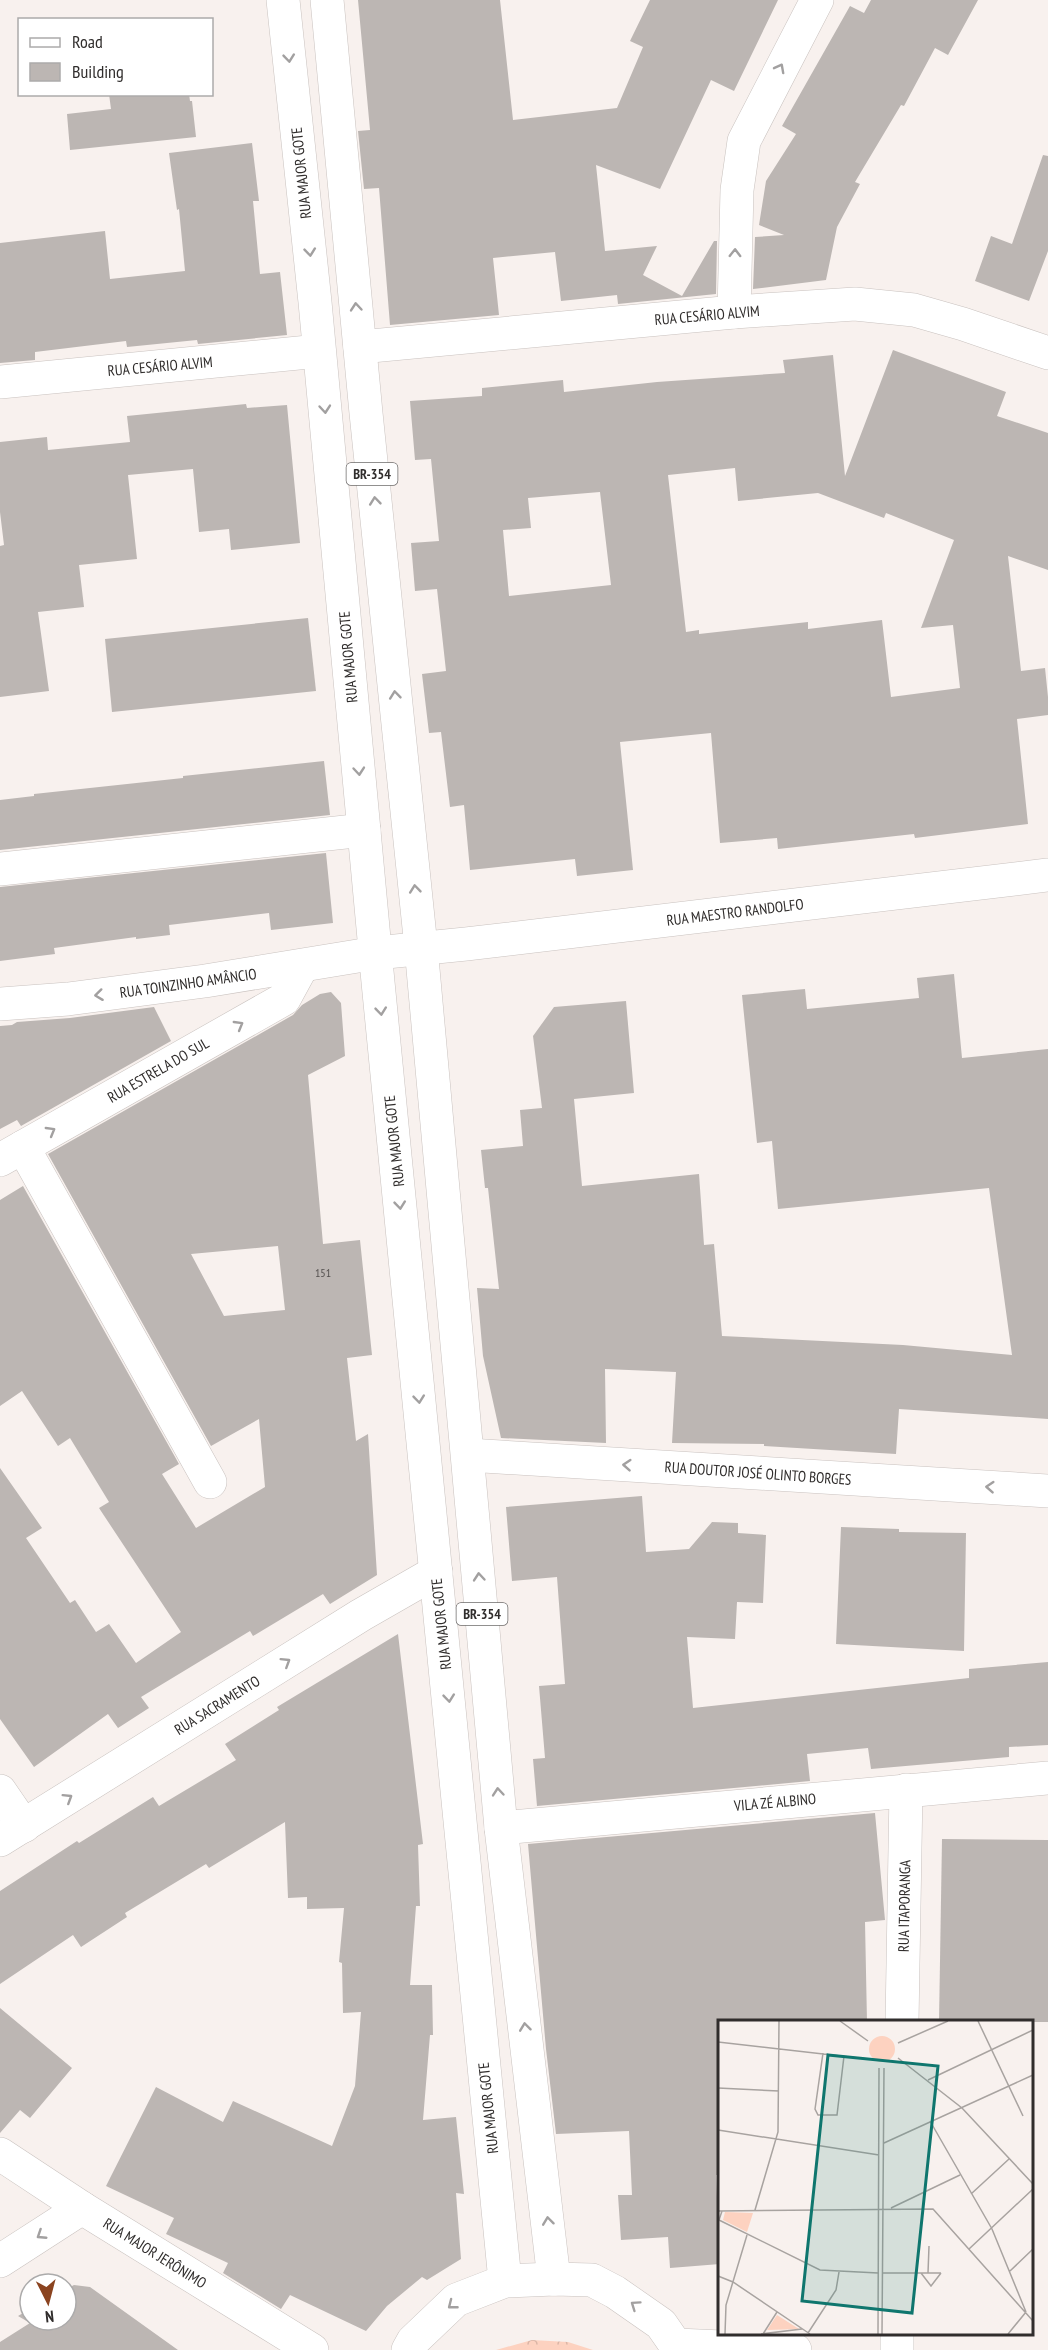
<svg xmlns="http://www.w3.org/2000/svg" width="1048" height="2350" viewBox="0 0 1048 2350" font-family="'PT Sans Narrow',sans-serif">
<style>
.forest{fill:url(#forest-crowns)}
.building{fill:#bcb6b3;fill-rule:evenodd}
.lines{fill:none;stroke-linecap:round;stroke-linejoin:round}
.minor-casing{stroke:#c9c2bf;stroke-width:34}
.major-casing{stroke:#c9c2bf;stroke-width:34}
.minor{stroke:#fff;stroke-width:33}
.major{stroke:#fff;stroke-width:33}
.oneway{stroke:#a2a0a0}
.labels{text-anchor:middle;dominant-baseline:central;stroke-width:4.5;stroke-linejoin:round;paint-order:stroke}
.number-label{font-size:12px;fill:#534f4e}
.shield{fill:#fff;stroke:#6e6c6b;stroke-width:1.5}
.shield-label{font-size:14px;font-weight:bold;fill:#302d2c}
.street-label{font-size:15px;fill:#302d2c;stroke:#fff}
.inset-road{fill:none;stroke:#a8a3a0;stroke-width:1.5}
.view{fill:#0f766e;fill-opacity:0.15;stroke:#0f766e;stroke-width:3}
.inset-edge{fill:none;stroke:#302d2c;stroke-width:3}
</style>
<defs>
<pattern id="forest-crowns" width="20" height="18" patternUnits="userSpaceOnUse" patternTransform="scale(1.5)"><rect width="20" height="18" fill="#fdd2c0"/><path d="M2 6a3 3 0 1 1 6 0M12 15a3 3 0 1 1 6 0" fill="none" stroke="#d9b5a5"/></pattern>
</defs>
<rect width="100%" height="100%" fill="#f8f1ee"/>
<polygon class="forest" points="532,2340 568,2342 593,2350 496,2350"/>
<g class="building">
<polygon points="358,0 500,0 513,120 617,108 643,47 630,41 650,0 778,0 734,91 711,80 660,189 596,165 605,251 657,246 643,275 682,296 714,241 717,241 716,294 618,304 617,295 561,301 555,252 493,258 499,315 390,325 379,188 364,189 358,131 370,130"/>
<polygon points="871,0 978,0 948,55 935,48 904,106 901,105 855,182 860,184 837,227 826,280 753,289 755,237 784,235 759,225 766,181 796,134 782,126 850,6 864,13"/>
<polygon points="109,94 189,94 190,101 192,101 196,137 70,150 67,114 111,109"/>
<polygon points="252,143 259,201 253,201 260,274 280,272 287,335 198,344 197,340 127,347 126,341 35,352 35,360 0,363 0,243 105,231 110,279 185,271 179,209 177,210 169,153"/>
<polygon points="1043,155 1048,156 1048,251 1029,301 975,281 991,236 1012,244"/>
<path d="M 893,350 L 1006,392 L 997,416 L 1048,433 L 1048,570 L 1008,556 L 1021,671 L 1045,668 L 1048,697 L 1048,715 L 1017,719 L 1028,824 L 915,838 L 914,834 L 778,849 L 777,838 L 720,843 L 711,733 L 620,742 L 633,870 L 577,876 L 575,859 L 470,870 L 464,805 L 450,807 L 441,732 L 429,733 L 422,674 L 446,671 L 437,589 L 415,591 L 411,543 L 439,541 L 431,459 L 415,460 L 410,401 L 482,396 L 482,388 L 563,380 L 564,392 L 657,382 L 785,373 L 783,360 L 833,355 L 845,476 ZM 735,468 L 738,501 L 818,493 L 884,518 L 886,513 L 954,540 L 921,628 L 953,625 L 960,688 L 891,697 L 882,620 L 808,629 L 808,622 L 699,634 L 699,630 L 686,632 L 668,475 ZM 600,492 L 611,585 L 509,596 L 503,530 L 531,528 L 528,498 Z"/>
<polygon points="246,404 247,408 287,405 300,543 231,550 229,529 199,532 193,469 128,475 137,559 79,565 84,607 38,612 49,691 0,697 0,546 4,545 0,512 0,442 47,437 48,450 130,442 127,416"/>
<polygon points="308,618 316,691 112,712 105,639"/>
<polygon points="324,761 330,815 0,850 0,800 34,796 34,794 183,778 183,776"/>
<polygon points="326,853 333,923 271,930 269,913 169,925 170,935 136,939 136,937 54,948 55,954 0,961 0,887"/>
<polygon points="954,974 962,1058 1048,1049 1048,1419 899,1409 896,1454 764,1446 764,1444 672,1443 676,1372 605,1369 606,1443 501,1438 483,1356 477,1288 499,1289 488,1188 485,1188 481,1150 523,1146 520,1110 542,1108 533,1036 554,1007 626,1001 634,1093 574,1099 582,1186 699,1174 704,1245 714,1244 722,1336 903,1345 1012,1355 989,1188 778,1209 772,1141 757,1143 742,995 805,989 807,1009 919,998 917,978"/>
<path d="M 331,992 L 341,1003 L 345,1056 L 308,1075 L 323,1244 L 360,1240 L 372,1355 L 347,1358 L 356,1441 L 368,1434 L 377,1575 L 330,1604 L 323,1594 L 253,1636 L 250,1631 L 141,1697 L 149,1708 L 118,1728 L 108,1714 L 34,1767 L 0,1719 L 0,1468 L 42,1528 L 26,1538 L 70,1603 L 75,1600 L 96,1632 L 109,1624 L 136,1663 L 181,1632 L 99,1508 L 109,1502 L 70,1438 L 58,1446 L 22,1391 L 0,1406 L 0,1200 L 23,1186 L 179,1464 L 162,1474 L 196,1528 L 265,1487 L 259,1419 L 211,1446 L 48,1154 L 293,1015 L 302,1005 L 320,994 ZM 278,1246 L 285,1310 L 224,1316 L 191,1254 Z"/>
<polygon points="154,1007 171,1041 21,1126 17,1120 0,1129 0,1026 12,1025 17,1022 70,1018"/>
<polygon points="642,1496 646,1552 689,1549 712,1522 738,1523 738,1533 766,1535 763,1603 737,1602 735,1639 687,1637 693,1708 969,1678 969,1669 1048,1662 1048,1745 1009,1747 1009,1757 871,1769 868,1748 807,1754 810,1781 537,1806 533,1759 545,1758 539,1686 565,1684 557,1577 512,1581 506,1507"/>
<polygon points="841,1527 899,1529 899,1532 966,1533 964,1651 836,1644"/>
<polygon points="398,1634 423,1844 418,1845 420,1906 416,1906 410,1985 432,1985 433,2035 430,2035 423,2120 456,2117 464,2194 456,2193 461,2259 427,2280 422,2277 387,2306 366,2331 290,2295 281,2309 223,2273 228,2263 166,2234 174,2218 106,2186 156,2087 223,2122 233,2101 332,2146 355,2086 361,2012 343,2013 342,1963 339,1962 344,1908 307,1909 307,1897 288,1898 285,1822 209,1868 206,1864 125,1913 127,1917 81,1947 73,1935 0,1984 0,1891 77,1841 79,1843 153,1797 159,1806 236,1760 225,1744 279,1710 277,1707"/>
<polygon points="875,1813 885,1920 865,1922 867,2022 720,2022 720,2175 716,2175 720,2264 670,2268 668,2237 621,2240 618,2195 632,2195 629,2131 556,2134 546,2049 528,1844"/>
<polygon points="942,1839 1048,1840 1048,2022 939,2022"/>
<polygon points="0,2008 72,2068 30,2118 20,2110 0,2133"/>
<polygon points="74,2285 90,2287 178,2350 0,2350 0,2342 30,2323 18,2316 30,2309 30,2320 66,2320 66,2289"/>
</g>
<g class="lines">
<defs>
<g id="minor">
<polyline points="734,312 737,190 744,141 817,0"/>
<polyline points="360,347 734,312 855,304 914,310 963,324 1048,353"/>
<polyline points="0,382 319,351"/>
<polyline points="0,869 364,830"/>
<polyline points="0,1004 68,999 205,981 376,953 466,944 1048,875"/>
<polyline points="23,1147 210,1482"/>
<polyline points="0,1160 284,999 302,966"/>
<polyline points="468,1455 1048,1491"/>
<polyline points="0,1791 24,1826"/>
<polyline points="501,1828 1048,1778"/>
<polyline points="0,1840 361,1615 436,1572"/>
<polyline points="902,2022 906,1790"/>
<polyline points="0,2154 82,2208 312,2350"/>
<polyline points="0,2261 82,2208"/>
<polyline points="676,2345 795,2350"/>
<polyline points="897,2350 897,2334"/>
</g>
<g id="major">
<polyline points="283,0 315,302 378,982 505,2281"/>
<polyline points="327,0 366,413 421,947 501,1828 554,2279"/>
<polyline points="408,2350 413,2341 456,2300 505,2281 554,2279 592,2280 615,2292 661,2324 679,2350"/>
</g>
</defs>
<use href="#minor" class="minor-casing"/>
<use href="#major" class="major-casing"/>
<use href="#minor" class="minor"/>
<use href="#major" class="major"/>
</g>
<defs><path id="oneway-chevron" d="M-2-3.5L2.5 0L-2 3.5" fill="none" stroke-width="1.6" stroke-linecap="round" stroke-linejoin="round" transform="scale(1.5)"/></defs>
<g class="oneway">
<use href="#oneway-chevron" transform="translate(289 58) rotate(84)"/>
<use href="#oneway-chevron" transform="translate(780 68) rotate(-62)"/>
<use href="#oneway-chevron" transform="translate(310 252) rotate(84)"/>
<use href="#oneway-chevron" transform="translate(735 253) rotate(-89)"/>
<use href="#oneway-chevron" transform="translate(356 307) rotate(-95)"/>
<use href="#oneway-chevron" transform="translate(325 409) rotate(85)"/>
<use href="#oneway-chevron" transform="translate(375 501) rotate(-96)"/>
<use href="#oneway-chevron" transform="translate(395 695) rotate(-96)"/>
<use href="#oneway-chevron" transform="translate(359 771) rotate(85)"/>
<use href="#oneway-chevron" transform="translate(415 889) rotate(-96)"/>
<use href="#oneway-chevron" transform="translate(99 995) rotate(173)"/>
<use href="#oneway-chevron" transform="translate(381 1011) rotate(84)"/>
<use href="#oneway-chevron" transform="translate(239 1025) rotate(-30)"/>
<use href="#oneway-chevron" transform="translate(51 1131) rotate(-30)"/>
<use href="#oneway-chevron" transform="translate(400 1205) rotate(84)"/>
<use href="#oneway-chevron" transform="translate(419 1399) rotate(84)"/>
<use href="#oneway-chevron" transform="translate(627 1465) rotate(-176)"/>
<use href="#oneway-chevron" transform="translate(990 1487) rotate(-176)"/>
<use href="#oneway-chevron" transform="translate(479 1577) rotate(-95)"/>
<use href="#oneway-chevron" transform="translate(286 1662) rotate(-32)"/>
<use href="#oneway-chevron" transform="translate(449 1698) rotate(84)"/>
<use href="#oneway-chevron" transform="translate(498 1792) rotate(-95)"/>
<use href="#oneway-chevron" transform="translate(68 1798) rotate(-32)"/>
<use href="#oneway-chevron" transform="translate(525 2027) rotate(-97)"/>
<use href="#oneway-chevron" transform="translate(548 2221) rotate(-97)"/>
<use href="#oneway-chevron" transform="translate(41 2235) rotate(147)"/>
<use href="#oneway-chevron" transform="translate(452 2305) rotate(142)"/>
<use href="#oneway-chevron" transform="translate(635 2305) rotate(-145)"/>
</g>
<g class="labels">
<g class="number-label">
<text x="323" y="1272">151</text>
</g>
<g class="shield">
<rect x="346.5" y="463" width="51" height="22" rx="4.5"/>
<rect x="456.5" y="1603" width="51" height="22" rx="4.5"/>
</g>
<g class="shield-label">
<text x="372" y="474">BR-354</text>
<text x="482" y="1614">BR-354</text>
</g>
<g class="street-label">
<text transform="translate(301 173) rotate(-96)">RUA MAJOR GOTE</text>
<text transform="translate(707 315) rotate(-5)">RUA CESÁRIO ALVIM</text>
<text transform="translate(160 366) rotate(-5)">RUA CESÁRIO ALVIM</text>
<text transform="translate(348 657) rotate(-95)">RUA MAJOR GOTE</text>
<text transform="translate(735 912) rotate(-7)">RUA MAESTRO RANDOLFO</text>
<text transform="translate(188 983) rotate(-8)">RUA TOINZINHO AMÂNCIO</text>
<text transform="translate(158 1070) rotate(-30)">RUA ESTRELA DO SUL</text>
<text transform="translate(394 1141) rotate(-96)">RUA MAJOR GOTE</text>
<text transform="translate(758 1473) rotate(4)">RUA DOUTOR JOSÉ OLINTO BORGES</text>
<text transform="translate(441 1624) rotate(-96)">RUA MAJOR GOTE</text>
<text transform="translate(217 1705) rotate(-32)">RUA SACRAMENTO</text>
<text transform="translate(775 1802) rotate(-5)">VILA ZÉ ALBINO</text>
<text transform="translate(904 1906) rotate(-89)">RUA ITAPORANGA</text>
<text transform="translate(488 2108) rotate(-96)">RUA MAJOR GOTE</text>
<text transform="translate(155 2253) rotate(32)">RUA MAJOR JERÔNIMO</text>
</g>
</g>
<g transform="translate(718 2020)">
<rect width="315" height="315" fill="#f8f1ee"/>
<path d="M151 29a13 13 0 1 1 26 0a13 13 0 1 1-26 0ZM 7,192 L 35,193 L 29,212 L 5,200 ZM 59,295 L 81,309 L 49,310 Z" fill="#fdd2c0"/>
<path class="inset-road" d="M 122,1 L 150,21M 260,1 L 305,96M 0,22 L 149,39M 180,23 L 230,1M 105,33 L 97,89 L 100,95 L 119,95 L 126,36M 180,38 L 244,88 L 315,164M 210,60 L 315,10M 0,68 L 61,71M 212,101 L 274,209 L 308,292M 0,110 L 161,135M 166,123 L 315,55M 253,174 L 291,139M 173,188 L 242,155M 37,190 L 60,112 L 61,1M 0,191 L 215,189 L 315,301M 4,191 L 1,200 L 102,250 L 160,253M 251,229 L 315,169M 292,251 L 315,229M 165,253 L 223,253M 203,253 L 213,266 L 223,253M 210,253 L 211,226M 0,256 L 15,262 L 92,314M 90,313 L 118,270 L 121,252M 7,314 L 8,285 L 29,215M 43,314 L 84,309M 45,314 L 59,292M 160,314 L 161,48M 164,314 L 166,48M 290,314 L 308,292"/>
<path class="view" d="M 110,35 L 220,46 L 194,293 L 84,281 Z"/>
<rect width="315" height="315" class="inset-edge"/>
</g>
<rect x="18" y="18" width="195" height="78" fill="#ffffff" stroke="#acabab" stroke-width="1.5"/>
<rect x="30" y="38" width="30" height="9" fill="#ffffff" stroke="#acabab" stroke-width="1.5"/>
<text x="72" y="48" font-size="18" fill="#302d2c">Road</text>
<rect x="30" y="63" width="30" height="18" fill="#bcb6b3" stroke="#acabab" stroke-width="1.5"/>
<text x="72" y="78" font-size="18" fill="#302d2c">Building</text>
<g transform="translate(48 2302) rotate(174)"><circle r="28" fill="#ffffff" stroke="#acabab" stroke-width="1.5"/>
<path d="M0-4.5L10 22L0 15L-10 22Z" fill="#8b4420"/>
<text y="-9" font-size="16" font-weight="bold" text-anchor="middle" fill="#302d2c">N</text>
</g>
</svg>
